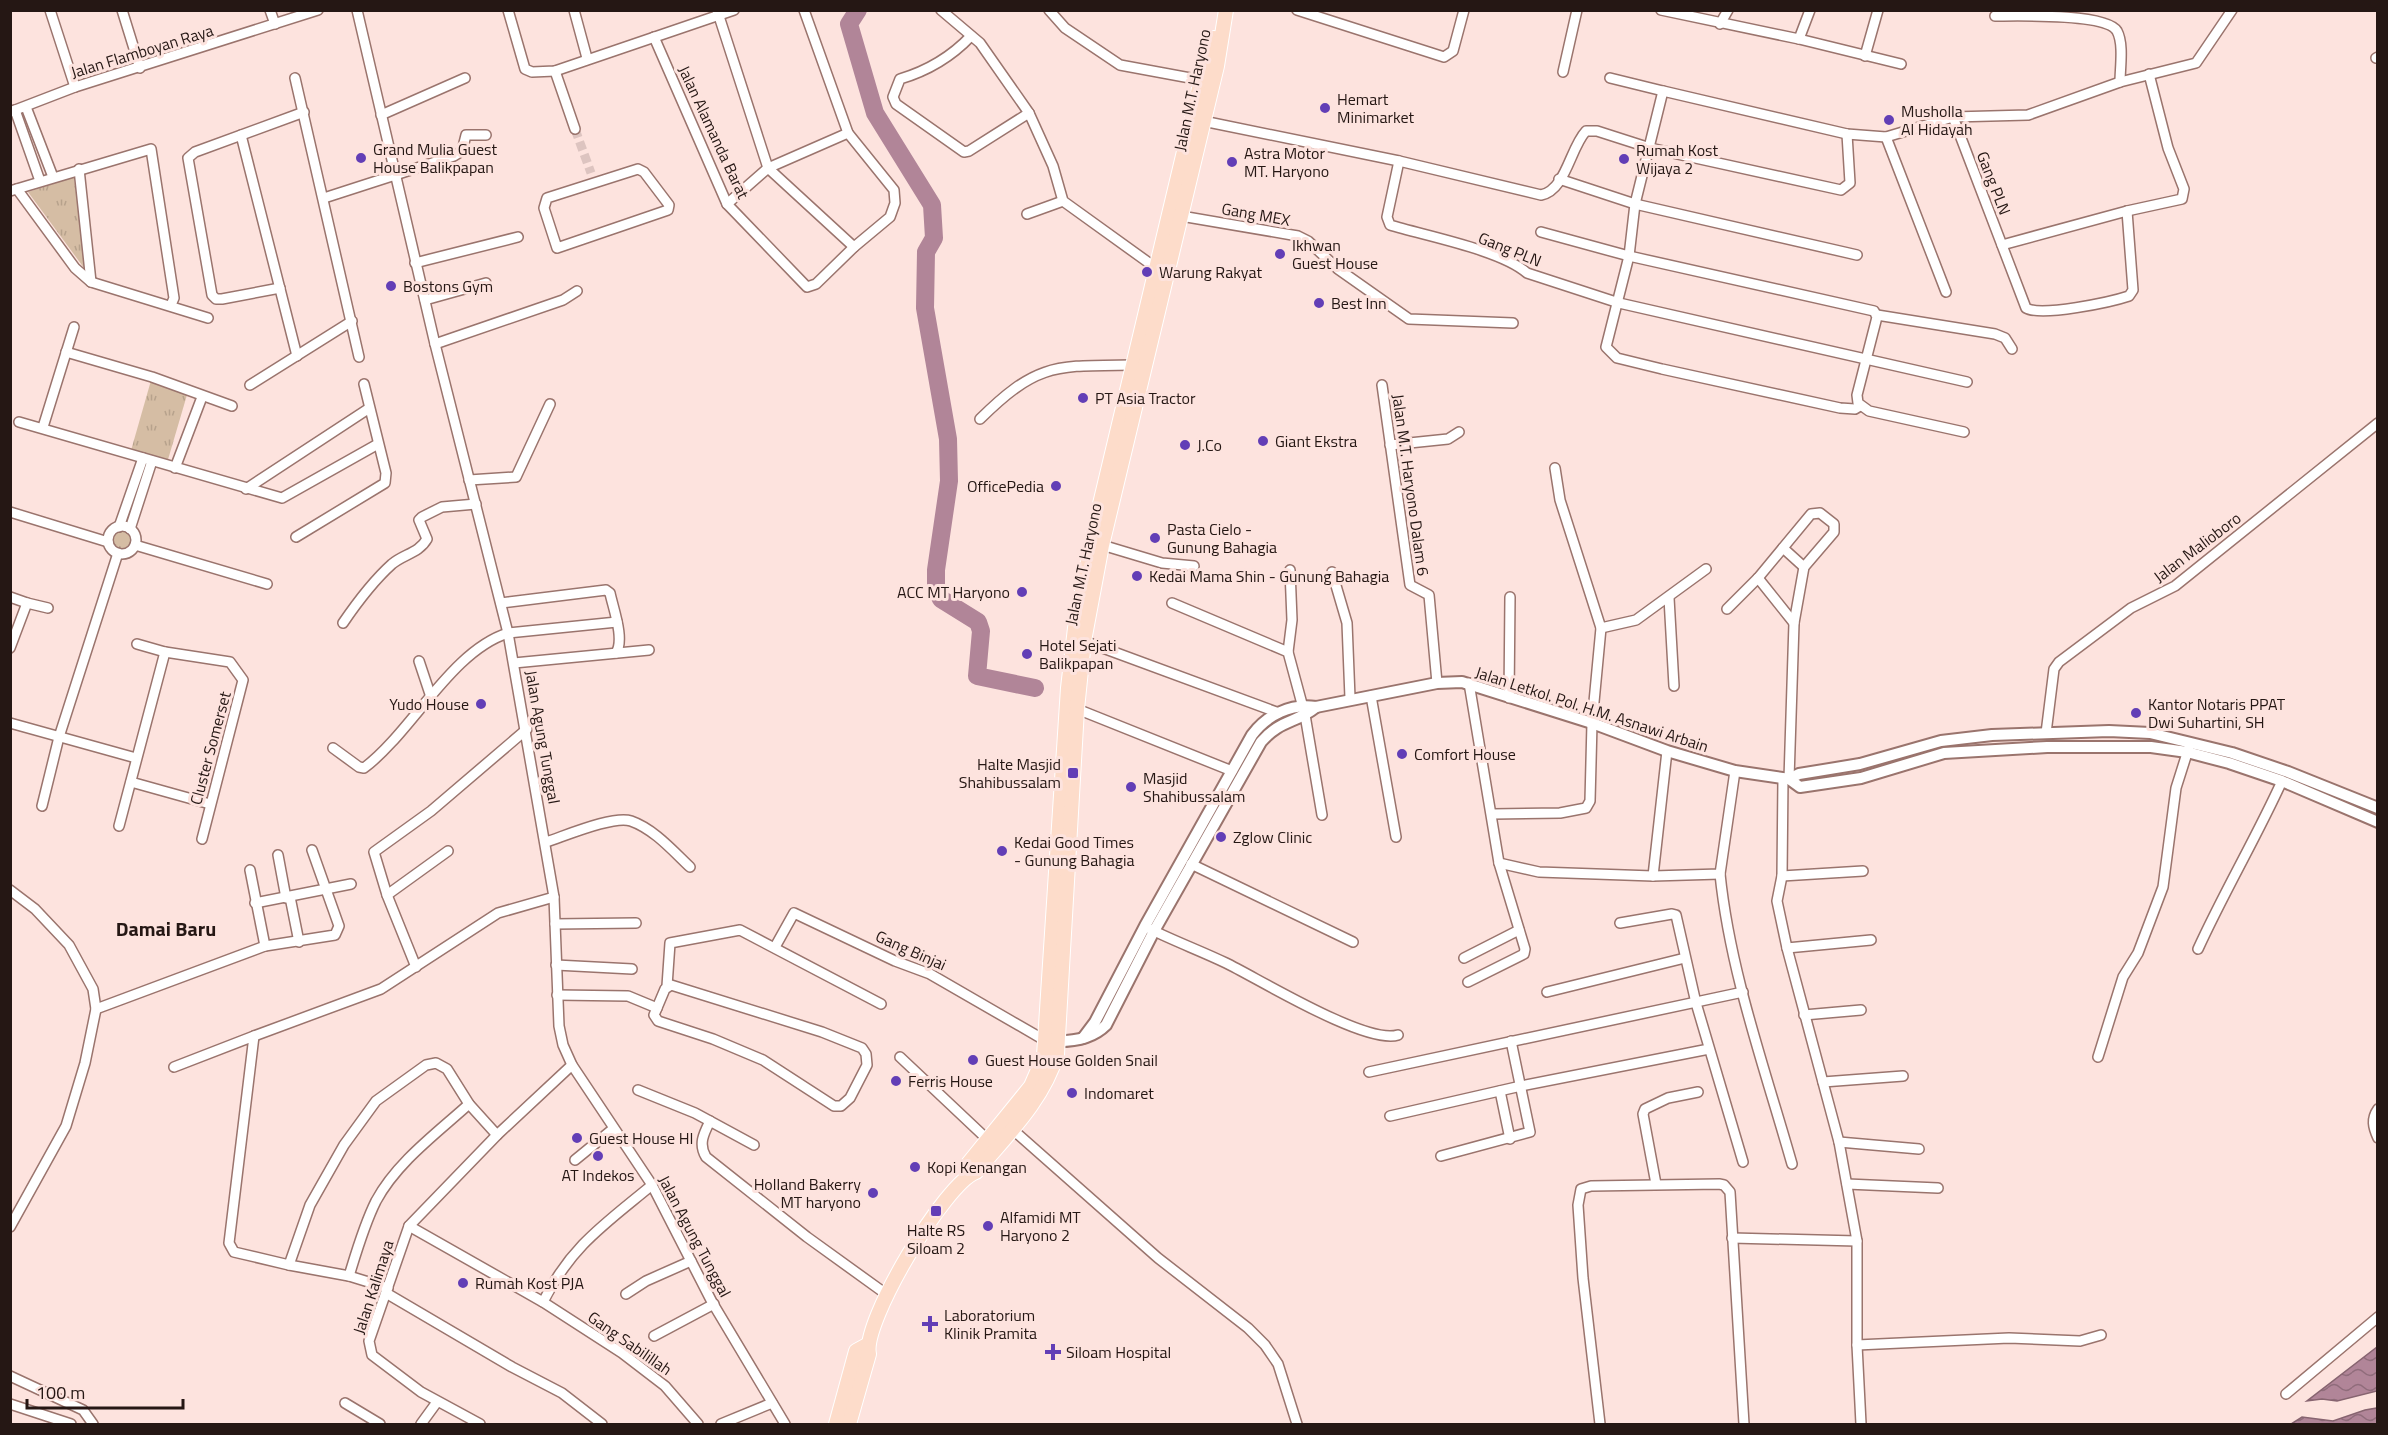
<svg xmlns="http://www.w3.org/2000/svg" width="2388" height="1435" viewBox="0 0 2388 1435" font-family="'Titillium Web',sans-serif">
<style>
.park{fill:url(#park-tufts)}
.water{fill:url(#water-waves);stroke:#876470;stroke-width:1.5}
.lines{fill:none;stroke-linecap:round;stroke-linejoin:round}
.river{stroke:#b18598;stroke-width:18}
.minor-tunnel{stroke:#ddc4c0;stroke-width:9;stroke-dasharray:9 4.5;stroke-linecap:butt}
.minor-casing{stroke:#9a746d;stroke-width:12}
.tertiary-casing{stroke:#9a746d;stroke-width:14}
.primary-casing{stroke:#fff;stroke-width:16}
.minor{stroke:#fff;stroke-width:9}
.tertiary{stroke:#fff;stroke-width:10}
.primary{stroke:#fddcca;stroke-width:14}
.poi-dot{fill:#623eb6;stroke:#fde3de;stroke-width:2}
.labels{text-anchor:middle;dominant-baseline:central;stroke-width:6;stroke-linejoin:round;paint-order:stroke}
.street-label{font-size:16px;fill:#251714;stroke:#fde3de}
.poi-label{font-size:16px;fill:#251714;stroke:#fde3de;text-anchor:start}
.quarter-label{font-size:20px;font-weight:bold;fill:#251714;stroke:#fde3de}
</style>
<defs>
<pattern id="park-tufts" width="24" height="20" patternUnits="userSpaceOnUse" patternTransform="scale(1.5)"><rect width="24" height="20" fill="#d5bda4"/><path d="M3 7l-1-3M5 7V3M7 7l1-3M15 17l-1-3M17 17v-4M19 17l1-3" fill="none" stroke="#b7a28c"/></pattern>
<pattern id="water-waves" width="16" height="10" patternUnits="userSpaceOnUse" patternTransform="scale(1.5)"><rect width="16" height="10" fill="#b18598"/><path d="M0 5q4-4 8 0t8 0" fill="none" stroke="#906c7b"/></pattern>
</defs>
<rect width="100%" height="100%" fill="#fde3de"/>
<g class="park">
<polygon points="74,177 87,272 28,192"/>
<polygon points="152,377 189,388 167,463 130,454"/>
<circle cx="122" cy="540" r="12"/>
</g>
<g class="water">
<polygon points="2377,1347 2377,1391 2337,1401 2322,1399 2307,1401"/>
<polygon points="2377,1408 2377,1424 2291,1424 2302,1417 2333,1421 2365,1410"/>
</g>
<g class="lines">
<polyline class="river" points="858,10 849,24 875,113 932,205 934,238 926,252 925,308 948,439 949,481 936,570 936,589 941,599 978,622 981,631 977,676 1035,688"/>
<polyline class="minor-tunnel" points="575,129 591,173"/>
<defs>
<g id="minor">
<polyline points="50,10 75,87"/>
<polyline points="122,10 140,68"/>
<polyline points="270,10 275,24"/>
<polyline points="357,10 435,344 508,633 554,897 559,1026 563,1045 572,1065 652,1185 712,1302 785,1424"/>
<polyline points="508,10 525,69 532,72 555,71 734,10"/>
<polyline points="574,10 587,58"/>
<polyline points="717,10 768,168 854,247"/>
<polyline points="941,10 980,43 1029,113 1053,166 1063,201 1156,268"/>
<polyline points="1049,10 1065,28 1120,65 1201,80"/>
<polyline points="1297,10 1444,57 1453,51 1464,10"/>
<polyline points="1661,10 1799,39 1901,64"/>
<path d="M 1995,16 C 2016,16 2106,13 2117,31 C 2124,44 2120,68 2120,82"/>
<polyline points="1720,24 1728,10"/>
<path d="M 971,36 C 952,56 927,71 900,79 L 893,97 L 896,104 L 964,152 L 969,151 L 1029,113"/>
<polyline points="654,37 727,204 807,287 816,284 854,247 890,217 895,203 894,190 848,133 804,10"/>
<polyline points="1799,39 1810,10"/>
<polyline points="1865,56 1878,10"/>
<polyline points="2376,58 2378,57"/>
<polyline points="555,71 575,129"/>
<polyline points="1563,72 1577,10"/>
<polyline points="295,78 359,357"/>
<polyline points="1610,78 1663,91"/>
<polyline points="26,107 53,177"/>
<polyline points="15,110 40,181"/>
<polyline points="10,112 75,87 318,10"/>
<polyline points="381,115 465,78"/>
<polyline points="1953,117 2028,115 2120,82 2196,63 2232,10"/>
<path d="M 1203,121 L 1399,161 L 1541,195 C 1566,190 1570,148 1586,131 L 1597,131 L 1650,148 L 1841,190 L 1850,183 L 1847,134"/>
<polyline points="241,135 297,356"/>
<polyline points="1886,137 1946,292"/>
<path d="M 1399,161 L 1387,217 L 1390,225 C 1426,236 1501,250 1527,273 L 1619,303 L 1967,382"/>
<polyline points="79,169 91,282"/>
<polygon points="638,169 644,172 669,205 668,210 557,248 544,208 547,198"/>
<polyline points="1559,179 1635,204 1857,255"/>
<polyline points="17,189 75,268 91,282 208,318"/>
<polyline points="10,191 151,149 174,298 171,305"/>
<polyline points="324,198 454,156 462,151 466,135 486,135"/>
<polyline points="727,204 768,168 848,133"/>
<polyline points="1027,214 1063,201"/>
<polyline points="1181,216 1298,236 1308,241 1338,269 1409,319 1513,323"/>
<polyline points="1541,232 1629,256 1874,311 1877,317 1857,395 1858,403 1869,411 1964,432"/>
<polyline points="2002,245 2127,211 2182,199 2184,189 2168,148 2149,74"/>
<polyline points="415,263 518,237"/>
<polyline points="280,288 222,299 216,299 212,295 188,158 195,152 304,112"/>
<polyline points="425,300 486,283"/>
<polyline points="1877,315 1995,334 2005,338 2012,349"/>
<polyline points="435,344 563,300 577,291"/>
<polyline points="66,352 152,377 232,406"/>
<polyline points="250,385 352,321"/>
<polyline points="1382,385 1410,585 1429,595 1437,683"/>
<path d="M 1860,406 L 1855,409 L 1840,408 L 1662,369 L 1617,358 L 1606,347 L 1629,256 L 1635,204 L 1663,91 L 1847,134 L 1886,137 L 1953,117 L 2026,308 C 2041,317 2111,302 2129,296 L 2133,290 L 2127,211"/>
<path d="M 980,419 C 1038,362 1055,366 1133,365"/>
<polyline points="19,422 282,498 378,444"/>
<polyline points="43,427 74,327"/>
<polyline points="1390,445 1448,439 1459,432"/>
<polyline points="175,468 202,397"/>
<polyline points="469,480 516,477 550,404"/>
<polyline points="246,489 368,409"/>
<polyline points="10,512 108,542"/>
<circle cx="122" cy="540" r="14"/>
<polyline points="119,527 143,458"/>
<polyline points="130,529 152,461"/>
<polyline points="296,537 385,483 386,473 364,384"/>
<polyline points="135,545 267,584"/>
<polyline points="1102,545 1162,563 1194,566"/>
<polyline points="1783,548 1804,567"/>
<polyline points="1332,572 1347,623 1350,698"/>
<polyline points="1758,578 1794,623"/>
<polyline points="10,597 27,603 10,648"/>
<polyline points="1669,598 1674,686"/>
<polyline points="27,603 48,608"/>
<path d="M 501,603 L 606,590 L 610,593 C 613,608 625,639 616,653"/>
<polyline points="1172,603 1288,652 1305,715 1322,815"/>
<polyline points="1727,609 1758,578 1811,514 1820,513 1834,524 1834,532 1804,567 1794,623 1789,779"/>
<path d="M 343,623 C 358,601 372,582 392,564 C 404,554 419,553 427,539 L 419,520 L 422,517 L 442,507 L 476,504"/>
<polyline points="1601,628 1636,620 1706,569"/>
<polyline points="1084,641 1279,713"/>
<polyline points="137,644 165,652 230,662 243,680 202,839"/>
<polyline points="1288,652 1292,620 1290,570"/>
<polyline points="419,661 431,697"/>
<polyline points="514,663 649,650"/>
<polyline points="1371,696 1396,837"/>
<polyline points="1509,698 1510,597"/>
<polyline points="1077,709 1232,771"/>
<polyline points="10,723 136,758"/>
<polyline points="2046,733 2054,669 2059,662 2131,608 2175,586 2378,423"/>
<path d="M 333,748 L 359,767 L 364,768 C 412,732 451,651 508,633 L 617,622"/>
<polyline points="1783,778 1782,876 1777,901 1787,948 1839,1142 1857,1241 1857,1345 1861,1424"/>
<polyline points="131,782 210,804"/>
<polyline points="42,806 59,737 118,553"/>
<polyline points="1493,814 1560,813 1586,808 1590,801 1592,723 1601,628 1560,500 1555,468"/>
<polyline points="119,826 165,652"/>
<path d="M 546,842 C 565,836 614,815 631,821 C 654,829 673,851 690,867"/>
<polyline points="278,855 286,898"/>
<polyline points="1499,863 1539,872 1653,876 1720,874 1735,771"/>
<polyline points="1191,864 1353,942"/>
<polyline points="250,870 265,946"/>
<path d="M 1720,874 C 1730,972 1765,1069 1792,1164"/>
<polyline points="1653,876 1667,751"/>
<polyline points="1782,876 1863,871"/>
<polyline points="10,890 35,909 69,945 93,989 96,1009 85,1063 66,1126 10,1227"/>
<polyline points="387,895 448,851"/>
<polyline points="290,897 299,942"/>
<polyline points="255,903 351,884"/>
<polyline points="1620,923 1672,914 1676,915 1696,1003 1743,1162"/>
<polyline points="555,924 636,923"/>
<path d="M 1150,929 C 1174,941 1201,951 1226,963 C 1259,979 1366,1045 1398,1035"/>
<polyline points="775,947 794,913 895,961 930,974 1046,1041"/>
<polyline points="1787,948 1871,940"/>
<path d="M 2198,949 C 2224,892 2256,838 2282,781"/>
<polyline points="1464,958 1519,930"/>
<polyline points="556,965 632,969"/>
<polyline points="416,967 387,895 374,852 431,811 527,729"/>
<polyline points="1468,982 1524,954 1525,949 1499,863 1469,683"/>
<polygon points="671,985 822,1032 862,1048 866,1054 867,1065 850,1098 841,1106 834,1106 763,1060 713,1039 658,1021 654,1015 665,989"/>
<polyline points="667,986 670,943 740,930 881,1004"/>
<polyline points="1547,992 1685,958"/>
<polyline points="557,995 628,996 657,1008"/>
<polyline points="96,1009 265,946 335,935 339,926 312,850"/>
<polyline points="1804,1015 1861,1010"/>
<polyline points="254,1036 381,989 498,913 554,897"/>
<polyline points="900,1057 988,1140"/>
<polyline points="2098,1057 2123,977 2138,953 2163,887 2176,788 2189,747"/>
<polyline points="174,1067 254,1036 229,1243 234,1252 289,1265 349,1276 388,1288"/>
<polyline points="1369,1072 1743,992"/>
<polyline points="1823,1082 1903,1076"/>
<polyline points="638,1090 695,1113 754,1145"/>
<polyline points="1500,1091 1510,1139"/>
<path d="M 2378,1109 C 2371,1119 2373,1127 2378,1138"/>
<polyline points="1390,1116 1521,1086 1709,1049"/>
<path d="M 710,1121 C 704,1133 698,1144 706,1157 L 807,1237 L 886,1294"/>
<polyline points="1012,1129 1158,1258 1248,1328 1265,1345 1278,1364 1297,1424"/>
<polyline points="1839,1142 1919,1149"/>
<polyline points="1441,1156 1530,1132 1511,1041"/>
<polyline points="575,1160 613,1129"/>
<polyline points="1656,1184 1643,1114 1645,1109 1668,1098 1698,1092"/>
<polyline points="1847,1184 1938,1188"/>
<polyline points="409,1226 543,1302 622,1353 665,1386 698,1424"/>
<polyline points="1732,1238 1857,1241"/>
<polyline points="289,1265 310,1205 344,1145 376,1101 426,1065 436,1063 447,1069 469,1104 497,1135"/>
<path d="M 349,1276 C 357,1250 364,1225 376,1201 C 397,1162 437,1133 469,1104"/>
<polyline points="386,1293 512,1367 562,1393 602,1424"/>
<polyline points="626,1294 646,1281 691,1261"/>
<path d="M 543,1302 C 571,1246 605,1224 652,1185"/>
<polyline points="654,1336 714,1304"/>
<polyline points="1857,1345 2009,1338 2080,1341 2101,1335"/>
<polyline points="10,1376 83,1410 93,1424"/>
<polyline points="2286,1394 2378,1317"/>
<polyline points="345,1403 380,1424"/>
<polyline points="10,1404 71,1424"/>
<polyline points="421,1424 437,1402"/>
<polyline points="480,1424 421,1392 372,1355 369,1341 409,1226 497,1135 572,1065"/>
<polyline points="721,1424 772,1403"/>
<polyline points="1600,1424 1583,1278 1578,1205 1581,1189 1591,1186 1719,1184 1724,1185 1730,1192 1744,1424"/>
</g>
<g id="tertiary">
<polyline points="1789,779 1799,774 1860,764 1941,741 1992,735 2109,731 2150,733 2232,753 2288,772 2378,808"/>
<path d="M 1083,1038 L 1095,1022 L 1145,926 L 1252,735 C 1267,715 1291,703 1316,707 L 1437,683 L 1462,682 L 1592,723 L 1667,751 L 1735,771 L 1789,779 L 1800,787 L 1861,778 L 1944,753 L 2047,747 L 2151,747 L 2187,752 L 2229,763 L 2282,781 L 2378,822"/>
<path d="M 1052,1041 C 1071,1042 1092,1039 1106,1025 L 1154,931 L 1261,742 C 1281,719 1295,724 1316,707"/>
</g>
<g id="primary">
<polyline points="967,1175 967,1165 1031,1086 1044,1056 1068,688 1075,628 1095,525 1201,80 1214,38"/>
<polyline points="836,1424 856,1351 867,1345"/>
<path d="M 849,1424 L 869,1354 C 862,1322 945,1183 976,1172 C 1007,1135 1043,1101 1057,1054 L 1077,709 L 1084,641 L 1102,545 L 1217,66 L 1226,10"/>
</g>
</defs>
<use href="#minor" class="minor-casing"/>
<use href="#tertiary" class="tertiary-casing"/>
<use href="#primary" class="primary-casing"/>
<use href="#minor" class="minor"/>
<use href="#tertiary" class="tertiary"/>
<use href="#primary" class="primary"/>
</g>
<g class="poi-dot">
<circle cx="1325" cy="108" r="6"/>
<circle cx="1889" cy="120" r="6"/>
<circle cx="361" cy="158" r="6"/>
<circle cx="1624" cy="159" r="6"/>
<circle cx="1232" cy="162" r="6"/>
<circle cx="1280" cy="254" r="6"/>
<circle cx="1147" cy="272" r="6"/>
<circle cx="391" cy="286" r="6"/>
<circle cx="1319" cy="303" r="6"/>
<circle cx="1083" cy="398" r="6"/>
<circle cx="1263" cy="441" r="6"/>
<circle cx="1185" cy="445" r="6"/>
<circle cx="1056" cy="486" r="6"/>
<circle cx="1155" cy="538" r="6"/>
<circle cx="1137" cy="576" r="6"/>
<circle cx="1022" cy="592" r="6"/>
<circle cx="1027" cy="654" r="6"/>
<circle cx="481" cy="704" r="6"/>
<circle cx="2136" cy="713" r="6"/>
<circle cx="1402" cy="754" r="6"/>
<rect x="1067" y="767" width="12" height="12" rx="3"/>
<circle cx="1131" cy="787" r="6"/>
<circle cx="1221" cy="837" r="6"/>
<circle cx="1002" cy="851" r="6"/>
<circle cx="973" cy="1060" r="6"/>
<circle cx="896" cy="1081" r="6"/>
<circle cx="1072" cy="1093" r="6"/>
<circle cx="577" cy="1138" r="6"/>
<circle cx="598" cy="1156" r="6"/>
<circle cx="915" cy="1167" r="6"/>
<circle cx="873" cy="1193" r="6"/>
<rect x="930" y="1205" width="12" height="12" rx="3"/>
<circle cx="988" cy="1226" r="6"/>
<circle cx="463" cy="1283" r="6"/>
<path d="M927 1315h6v6h6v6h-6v6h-6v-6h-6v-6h6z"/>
<path d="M1050 1343h6v6h6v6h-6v6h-6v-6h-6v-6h6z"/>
</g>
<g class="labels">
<g class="street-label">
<text transform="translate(142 51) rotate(-17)">Jalan Flamboyan Raya</text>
<text transform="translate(1192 90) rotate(-78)">Jalan M.T. Haryono</text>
<text transform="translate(714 132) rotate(65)">Jalan Alamanda Barat</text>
<text transform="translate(1994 183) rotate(69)">Gang PLN</text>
<text transform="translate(1256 214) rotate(10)">Gang MEX</text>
<text transform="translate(1510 249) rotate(22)">Gang PLN</text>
<text transform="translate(1411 485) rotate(82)">Jalan M.T. Haryono Dalam 6</text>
<text transform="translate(2197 547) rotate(-37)">Jalan Malioboro</text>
<text transform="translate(1083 564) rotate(-78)">Jalan M.T. Haryono</text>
<text transform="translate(1592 709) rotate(18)">Jalan Letkol. Pol. H.M. Asnawi Arbain</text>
<text transform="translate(543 737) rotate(80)">Jalan Agung Tunggal</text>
<text transform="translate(210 748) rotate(-75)">Cluster Somerset</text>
<text transform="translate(911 950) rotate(24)">Gang Binjai</text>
<text transform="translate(695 1236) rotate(62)">Jalan Agung Tunggal</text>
<text transform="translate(373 1287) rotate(-72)">Jalan Kalimaya</text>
<text transform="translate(630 1343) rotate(35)">Gang Sabilillah</text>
</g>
<g class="poi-label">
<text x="1337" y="99">Hemart<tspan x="1337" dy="18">Minimarket</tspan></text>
<text x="1901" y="111">Musholla<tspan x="1901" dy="18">Al Hidayah</tspan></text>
<text x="373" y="149">Grand Mulia Guest<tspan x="373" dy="18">House Balikpapan</tspan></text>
<text x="1636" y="150">Rumah Kost<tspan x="1636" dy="18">Wijaya 2</tspan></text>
<text x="1244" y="153">Astra Motor<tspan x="1244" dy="18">MT. Haryono</tspan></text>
<text x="1292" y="245">Ikhwan<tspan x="1292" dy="18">Guest House</tspan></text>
<text x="1159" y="272">Warung Rakyat</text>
<text x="403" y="286">Bostons Gym</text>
<text x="1331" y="303">Best Inn</text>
<text x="1095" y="398">PT Asia Tractor</text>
<text x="1275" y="441">Giant Ekstra</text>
<text x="1197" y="445">J.Co</text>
<text x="1044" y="486" text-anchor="end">OfficePedia</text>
<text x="1167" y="529">Pasta Cielo -<tspan x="1167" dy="18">Gunung Bahagia</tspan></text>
<text x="1149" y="576">Kedai Mama Shin - Gunung Bahagia</text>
<text x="1010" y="592" text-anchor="end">ACC MT Haryono</text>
<text x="1039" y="645">Hotel Sejati<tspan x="1039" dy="18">Balikpapan</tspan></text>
<text x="469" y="704" text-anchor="end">Yudo House</text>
<text x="2148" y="704">Kantor Notaris PPAT<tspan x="2148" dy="18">Dwi Suhartini, SH</tspan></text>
<text x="1414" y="754">Comfort House</text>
<text x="1061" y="764" text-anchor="end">Halte Masjid<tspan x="1061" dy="18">Shahibussalam</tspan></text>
<text x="1143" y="778">Masjid<tspan x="1143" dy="18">Shahibussalam</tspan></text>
<text x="1233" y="837">Zglow Clinic</text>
<text x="1014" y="842">Kedai Good Times<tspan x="1014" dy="18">- Gunung Bahagia</tspan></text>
<text x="985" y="1060">Guest House Golden Snail</text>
<text x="908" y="1081">Ferris House</text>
<text x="1084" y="1093">Indomaret</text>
<text x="589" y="1138">Guest House HI</text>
<text x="927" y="1167">Kopi Kenangan</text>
<text x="598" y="1175" text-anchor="middle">AT Indekos</text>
<text x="861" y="1184" text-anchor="end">Holland Bakerry<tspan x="861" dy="18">MT haryono</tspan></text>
<text x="1000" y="1217">Alfamidi MT<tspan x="1000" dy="18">Haryono 2</tspan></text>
<text x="936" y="1230" text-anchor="middle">Halte RS<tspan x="936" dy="18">Siloam 2</tspan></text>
<text x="475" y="1283">Rumah Kost PJA</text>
<text x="944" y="1315">Laboratorium<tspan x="944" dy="18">Klinik Pramita</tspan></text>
<text x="1066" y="1352">Siloam Hospital</text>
</g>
<g class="quarter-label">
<text x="166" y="928">Damai Baru</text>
</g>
</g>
<rect width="2388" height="1435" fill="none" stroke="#251714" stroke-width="24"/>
<path d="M27 1399v9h156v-9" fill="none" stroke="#251714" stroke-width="3"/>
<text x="36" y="1399" font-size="18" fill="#251714" stroke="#fde3de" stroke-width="4.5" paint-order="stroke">100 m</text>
</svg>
